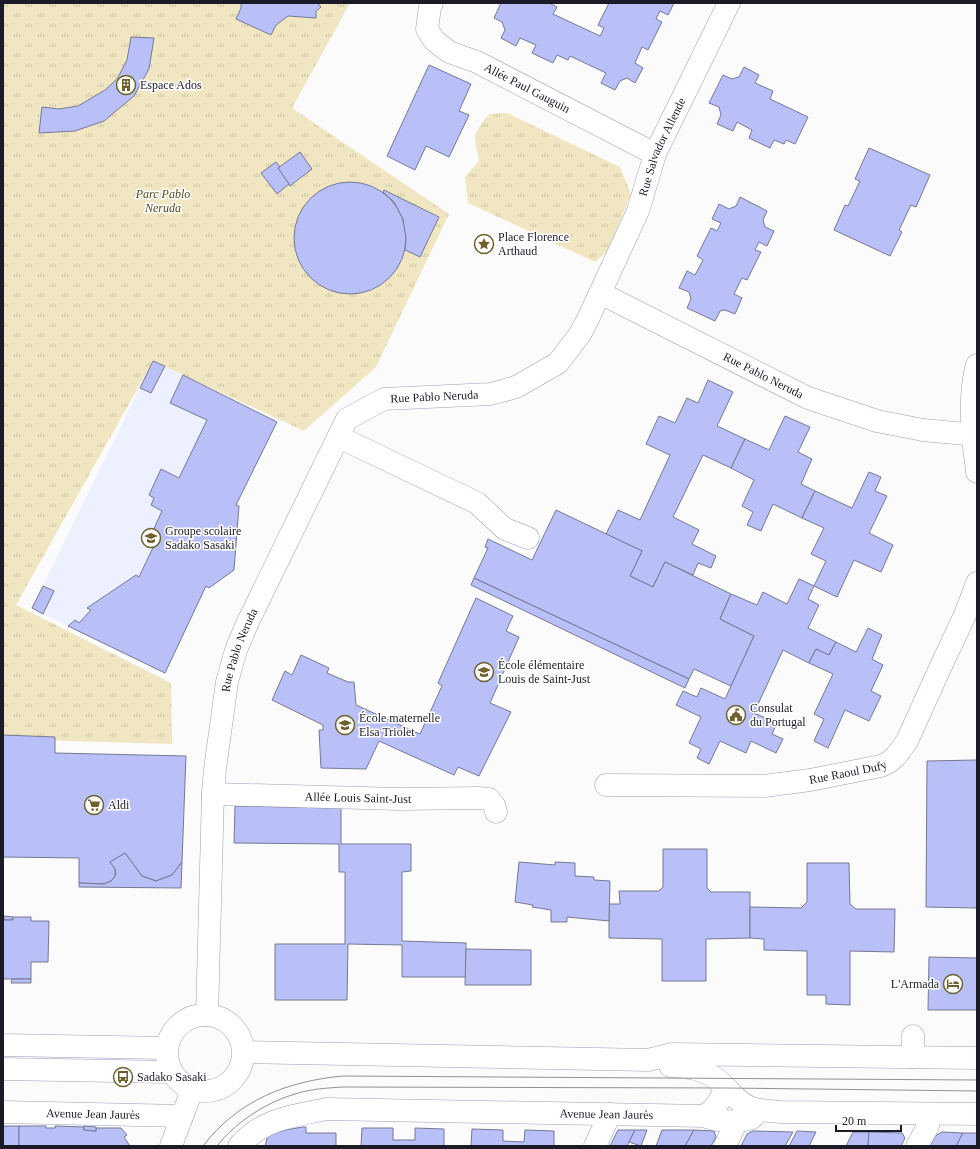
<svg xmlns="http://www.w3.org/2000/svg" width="980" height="1149" viewBox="0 0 980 1149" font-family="'Times New Roman',serif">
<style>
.built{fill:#edf0ff}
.park{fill:url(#park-tufts)}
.building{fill:#b9c0f8;stroke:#757893}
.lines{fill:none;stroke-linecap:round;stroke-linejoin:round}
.minor-casing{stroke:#9a9ebb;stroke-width:23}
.major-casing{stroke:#9a9ebb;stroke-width:23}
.minor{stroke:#fff;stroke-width:22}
.major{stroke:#fff;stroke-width:22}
.tram{stroke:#909196;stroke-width:1}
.labels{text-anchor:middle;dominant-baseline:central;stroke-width:3;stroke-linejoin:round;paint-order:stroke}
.poi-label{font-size:12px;fill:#1a1b26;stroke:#fff;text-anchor:start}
.street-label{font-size:12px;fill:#1a1b26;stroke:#fff}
.park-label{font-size:12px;font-style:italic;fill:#53481a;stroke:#fff}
</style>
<defs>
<pattern id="park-tufts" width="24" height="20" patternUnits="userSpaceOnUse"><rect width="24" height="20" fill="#f0e6c1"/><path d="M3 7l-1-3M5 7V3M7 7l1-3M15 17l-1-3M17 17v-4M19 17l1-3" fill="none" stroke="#cdc5a6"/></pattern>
</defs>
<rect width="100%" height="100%" fill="#fbfbfb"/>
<polygon class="built" points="153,361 277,422 236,505 239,506 234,570 209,588 206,586 165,673 32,608"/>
<g class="park">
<polygon points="3,3 350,3 292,108 449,214 376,367 304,431 153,361 16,605 171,683 172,744 3,739"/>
<path d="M 507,113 L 620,167 L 631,194 L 608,251 L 595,262 L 468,203 L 465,177 L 479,161 C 473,135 473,134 489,114 Z"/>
</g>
<g class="building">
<polygon points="241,3 317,3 321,7 316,11 316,18 288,16 276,25 271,35 236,19 241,8"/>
<polygon points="501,3 549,3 557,7 553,14 600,36 604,28 598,25 609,3 674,3 668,15 660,11 656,19 662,22 648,50 642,47 635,63 643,68 635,83 627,78 620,81 615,90 601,83 606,73 570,56 568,60 557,55 553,63 532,53 536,45 520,38 516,46 501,38 505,30 502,22 494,18"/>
<polygon points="131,37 154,38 149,69 134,96 104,121 75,131 39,133 42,107 59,109 78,106 105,90 117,79 127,60"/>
<polygon points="429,65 471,84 459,111 469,115 449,157 426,146 415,170 387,156"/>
<polygon points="744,67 759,75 755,83 773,91 770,99 808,117 795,144 786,140 784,144 774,140 770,148 749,138 752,130 737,122 733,131 717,124 721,115 719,107 709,103 723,75 732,79 739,77"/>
<polygon points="869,148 930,175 916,207 911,205 899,230 902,232 890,256 834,230 845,205 848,206 860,181 855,179"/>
<polygon points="300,152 312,169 290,186 278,168"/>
<polygon points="276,162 280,167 278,168 289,184 277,194 261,173"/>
<circle cx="350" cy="238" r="56"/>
<polygon points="384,190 439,217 420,257 405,250 406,238 403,219 394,202 383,192"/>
<polygon points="740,197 767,211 763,220 765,227 774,231 767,246 759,242 755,250 761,252 747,280 742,278 734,294 742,298 735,314 725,310 720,311 715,321 687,308 691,299 689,292 679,288 687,271 695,275 703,260 697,256 711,228 717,231 721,223 712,219 719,204 729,209 736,206"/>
<polygon points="153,361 165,366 151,393 140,388"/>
<polygon points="183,375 277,422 236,505 239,506 234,570 209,588 206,586 165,673 68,626 75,620 79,623 91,610 87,608 136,575 139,577 158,537 152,533 162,511 151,505 154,498 149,495 161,469 179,478 207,420 170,403"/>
<polygon points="708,380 733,392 717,426 745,439 731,468 703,455 673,517 699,530 692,544 716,556 711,568 698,563 693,575 665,562 653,587 630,576 642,551 606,534 618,510 640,520 670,455 646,444 659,416 675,423 687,398 698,403"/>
<polygon points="785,416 810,427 798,452 812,459 801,484 815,491 802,518 773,504 761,531 747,525 753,512 742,506 754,480 731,468 745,439 769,450"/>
<polygon points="869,472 881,477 875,491 887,496 869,533 893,545 881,572 854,560 837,597 814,586 826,561 811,554 824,528 802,518 815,491 852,508"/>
<polygon points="556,510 642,551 630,576 653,587 665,562 731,594 720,619 754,636 731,686 694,669 689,679 474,578 488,548 485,547 488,539 532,560"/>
<polygon points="474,578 689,679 685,688 471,585"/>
<polygon points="799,579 814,586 808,599 819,605 808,628 836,642 829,655 816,649 809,663 783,650 754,713 777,723 772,734 783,739 776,753 751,741 746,753 720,741 709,764 697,758 701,749 689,743 701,717 676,705 683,691 697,697 701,688 725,699 754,636 720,619 731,594 757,605 763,592 787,604"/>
<polygon points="43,586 54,591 43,614 32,608"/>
<polygon points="476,598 513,616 506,631 519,637 490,703 511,712 479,776 458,767 454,775 379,741 366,769 321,768 319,730 323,730 323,725 272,700 285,671 292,675 301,655 329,668 327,673 348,682 354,682 356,705 420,734 442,686 438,683"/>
<polygon points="868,628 882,635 872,659 883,665 871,691 881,696 869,721 845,710 828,748 814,741 824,719 814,714 833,674 809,663 816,649 829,655 836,642 856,652"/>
<polygon points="3,735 55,737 55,753 186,756 182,862 172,875 156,881 142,876 125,853 110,862 115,869 115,876 111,881 104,884 79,883 79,858 3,857"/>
<polygon points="977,760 977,908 926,907 927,761"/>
<polygon points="235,806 341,808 341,844 411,844 411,871 402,872 402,941 466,943 466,977 402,977 402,945 348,944 347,1000 275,1000 275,944 345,944 345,872 339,872 339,844 234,843"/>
<polygon points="663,849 707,849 707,888 711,892 750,892 750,938 706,939 706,981 662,981 662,939 609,938 609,904 620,904 619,891 659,891 663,887"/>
<polygon points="125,853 142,876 156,881 172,875 182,862 181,888 79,887 79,883 104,884 111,881 114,878 116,874 115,869 110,862"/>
<polygon points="519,862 555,865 555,862 575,863 575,876 594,877 594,880 610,881 609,921 567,917 567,922 551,922 551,910 532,907 533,905 515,902"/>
<polygon points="807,863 849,863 850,904 856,909 895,909 894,952 850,951 850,1005 826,1004 826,995 807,995 807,951 764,950 764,939 750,938 750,907 801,908 807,902"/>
<polygon points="4,916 13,917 13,920 4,920"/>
<polygon points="13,917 31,917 31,921 49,921 48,962 31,962 31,979 3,979 3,920 13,920"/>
<polygon points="466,949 531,950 531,985 465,985"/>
<polygon points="929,957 977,958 977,1010 928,1010"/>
<polygon points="12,979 31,979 31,983 11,983"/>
<rect x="3" y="1126" width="16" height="20"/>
<polygon points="19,1126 46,1126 46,1128 55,1128 55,1126 84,1127 84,1130 96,1131 96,1128 121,1128 127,1135 124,1137 130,1146 19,1146"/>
<polygon points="84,1126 96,1127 96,1131 84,1130"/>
<polygon points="303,1127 306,1127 306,1133 336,1133 336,1146 265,1146 268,1135 285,1130"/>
<polygon points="362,1128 393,1128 393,1140 415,1140 415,1128 444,1129 444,1146 361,1146"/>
<polygon points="472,1129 503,1130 503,1141 524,1142 525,1130 554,1131 554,1146 471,1146"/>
<polygon points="618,1130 635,1130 627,1146 610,1146"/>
<polygon points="635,1130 647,1130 641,1146 629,1142"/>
<polygon points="662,1130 694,1130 685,1146 656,1146"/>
<polygon points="694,1130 714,1131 716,1137 711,1146 685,1146"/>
<polygon points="753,1131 793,1132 785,1146 741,1146 747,1134"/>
<polygon points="797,1131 816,1132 809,1146 789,1146"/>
<polygon points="853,1132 869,1132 868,1146 846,1146"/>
<polygon points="869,1132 902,1133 905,1138 901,1146 868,1146"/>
<polygon points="942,1132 963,1133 956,1146 930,1146 935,1136"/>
<polygon points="963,1133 977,1133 977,1146 956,1146"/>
</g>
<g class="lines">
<defs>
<g id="minor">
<path id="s1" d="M 432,3 L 430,7 L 427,29 L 434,40 L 449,52 L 477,62 L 655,154"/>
<path id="s2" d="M 600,293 L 808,398 L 877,421 L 923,430 L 977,435"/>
<path d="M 977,365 C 971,386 971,412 973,434 C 973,447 976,459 977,472"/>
<polyline points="339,437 477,503 505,529 528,538"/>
<path id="s3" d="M 606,785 L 764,786 L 810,780 L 881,766 L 889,762 L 896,756 L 907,741 L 941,666 L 965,615 L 977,583"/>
<path id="s4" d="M 213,794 L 400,799 L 478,798 L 489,799 L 494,805 L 496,812"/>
<path id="s5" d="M 207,1015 L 213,794 L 215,769 L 227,682 L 236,650 L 247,624 L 347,419 L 384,399 L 491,394 L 516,387 L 558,363 L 580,334 L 588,319 L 638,211 L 655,154 L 729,3"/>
<polyline points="913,1057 913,1036"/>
<path id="s6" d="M 3,1112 L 182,1116"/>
<polyline points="171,1146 192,1090"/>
<path id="s7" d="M 239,1146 C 264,1118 293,1116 327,1109 L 704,1116 C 719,1122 737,1123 752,1118 L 758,1110"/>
<polyline points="595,1146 610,1114"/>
<polyline points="725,1146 737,1121"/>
<polyline points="917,1146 928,1126 929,1114"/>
</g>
<g id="major">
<circle cx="205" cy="1053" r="38"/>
<polyline points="3,1045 166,1048"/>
<polyline points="244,1052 648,1060 672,1054 977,1058"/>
<path d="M 670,1066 C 686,1067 702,1068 715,1078 C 721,1082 726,1088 731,1093 C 748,1111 757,1110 781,1112 L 977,1114"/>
<polyline points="3,1069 171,1072"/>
<path d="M 704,1116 C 716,1109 720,1100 726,1088"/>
</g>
</defs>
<use href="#minor" class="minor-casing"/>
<use href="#major" class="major-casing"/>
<use href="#minor" class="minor"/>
<use href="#major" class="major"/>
<g class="tram">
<path d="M 203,1146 C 238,1100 288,1081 343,1076 L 977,1080"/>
<path d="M 217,1146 C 236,1122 265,1103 295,1094 C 310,1089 327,1088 343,1087 L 726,1088 L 977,1091"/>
</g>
</g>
<defs>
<symbol id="building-ring" viewBox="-11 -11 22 22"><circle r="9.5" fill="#fff" stroke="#6e612e" stroke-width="1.5"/><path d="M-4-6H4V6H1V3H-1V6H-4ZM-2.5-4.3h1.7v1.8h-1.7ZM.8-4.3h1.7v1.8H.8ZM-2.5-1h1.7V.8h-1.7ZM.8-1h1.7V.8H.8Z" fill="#6e612e"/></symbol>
<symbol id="sight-ring" viewBox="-11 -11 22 22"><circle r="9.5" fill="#fff" stroke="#6e612e" stroke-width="1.5"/><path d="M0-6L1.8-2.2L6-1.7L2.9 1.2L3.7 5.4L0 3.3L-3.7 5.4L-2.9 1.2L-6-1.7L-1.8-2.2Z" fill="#6e612e"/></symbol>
<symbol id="school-ring" viewBox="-11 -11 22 22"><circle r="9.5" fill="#fff" stroke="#6e612e" stroke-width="1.5"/><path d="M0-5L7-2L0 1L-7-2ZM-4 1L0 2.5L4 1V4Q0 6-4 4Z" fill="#6e612e"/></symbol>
<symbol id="civic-ring" viewBox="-11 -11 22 22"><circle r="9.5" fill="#fff" stroke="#6e612e" stroke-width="1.5"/><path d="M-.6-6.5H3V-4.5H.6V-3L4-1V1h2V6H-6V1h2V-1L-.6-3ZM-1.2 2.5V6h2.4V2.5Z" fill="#6e612e"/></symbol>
<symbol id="supermarket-ring" viewBox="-11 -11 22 22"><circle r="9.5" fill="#fff" stroke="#6e612e" stroke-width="1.5"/><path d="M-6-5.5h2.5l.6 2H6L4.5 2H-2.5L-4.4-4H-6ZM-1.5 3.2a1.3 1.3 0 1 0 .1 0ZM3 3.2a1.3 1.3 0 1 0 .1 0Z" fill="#6e612e"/></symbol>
<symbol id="hotel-ring" viewBox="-11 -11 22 22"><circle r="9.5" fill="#fff" stroke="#6e612e" stroke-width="1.5"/><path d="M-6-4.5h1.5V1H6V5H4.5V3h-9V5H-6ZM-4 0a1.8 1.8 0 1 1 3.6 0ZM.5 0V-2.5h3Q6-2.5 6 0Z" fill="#6e612e"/></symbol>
<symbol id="bus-ring" viewBox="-11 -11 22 22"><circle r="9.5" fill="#fff" stroke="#6e612e" stroke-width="1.5"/><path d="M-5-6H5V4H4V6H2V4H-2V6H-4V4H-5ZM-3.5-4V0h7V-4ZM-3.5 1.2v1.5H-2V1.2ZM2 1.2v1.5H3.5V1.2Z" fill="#6e612e"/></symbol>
</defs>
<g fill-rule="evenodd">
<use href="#building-ring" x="115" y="74" width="22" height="22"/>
<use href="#sight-ring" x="473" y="233" width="22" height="22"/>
<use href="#school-ring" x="140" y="527" width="22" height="22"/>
<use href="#school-ring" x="473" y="661" width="22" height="22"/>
<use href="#civic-ring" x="725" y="704" width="22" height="22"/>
<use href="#school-ring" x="334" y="714" width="22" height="22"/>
<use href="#supermarket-ring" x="83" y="794" width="22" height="22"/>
<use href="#hotel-ring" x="942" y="973" width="22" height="22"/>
<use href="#bus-ring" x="112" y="1066" width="22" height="22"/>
</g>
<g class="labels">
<g class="poi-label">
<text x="140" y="85">Espace Ados</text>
<text x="498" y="237">Place Florence<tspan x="498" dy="14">Arthaud</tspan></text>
<text x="165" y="531">Groupe scolaire<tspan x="165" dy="14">Sadako Sasaki</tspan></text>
<text x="498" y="665">École élémentaire<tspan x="498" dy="14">Louis de Saint-Just</tspan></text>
<text x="750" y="708">Consulat<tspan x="750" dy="14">du Portugal</tspan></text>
<text x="359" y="718">École maternelle<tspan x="359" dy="14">Elsa Triolet</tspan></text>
<text x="108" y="805">Aldi</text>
<text x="939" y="984" text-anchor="end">L'Armada</text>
<text x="137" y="1077">Sadako Sasaki</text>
</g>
<g class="street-label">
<text stroke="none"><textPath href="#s1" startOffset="145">Allée Paul Gauguin</textPath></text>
<text stroke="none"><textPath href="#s5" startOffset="1088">Rue Salvador Allende</textPath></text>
<text stroke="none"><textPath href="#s2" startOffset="183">Rue Pablo Neruda</textPath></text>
<text stroke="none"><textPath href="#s5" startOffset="716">Rue Pablo Neruda</textPath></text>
<text stroke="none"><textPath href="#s5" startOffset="368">Rue Pablo Neruda</textPath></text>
<text stroke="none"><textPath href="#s3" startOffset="243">Rue Raoul Dufy</textPath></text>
<text stroke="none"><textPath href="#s4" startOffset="145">Allée Louis Saint-Just</textPath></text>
<text stroke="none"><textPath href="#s6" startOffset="90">Avenue Jean Jaurès</textPath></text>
<text stroke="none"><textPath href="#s7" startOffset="377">Avenue Jean Jaurès</textPath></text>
</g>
<g class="park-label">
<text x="163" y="194">Parc Pablo<tspan x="163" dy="14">Neruda</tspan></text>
</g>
</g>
<rect width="980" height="1149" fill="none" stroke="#1a1b26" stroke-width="8"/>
<path d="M836 1125v6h65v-6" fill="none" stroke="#1a1b26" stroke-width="2"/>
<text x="842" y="1125" font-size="12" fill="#1a1b26" stroke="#ffffff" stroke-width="3" paint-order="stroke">20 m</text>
</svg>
